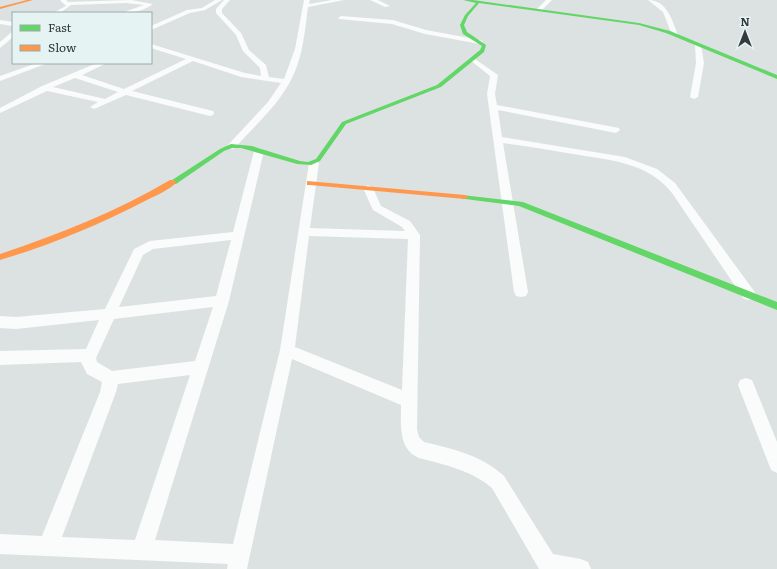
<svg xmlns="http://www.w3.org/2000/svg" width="777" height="569" viewBox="0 0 777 569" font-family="Literata,serif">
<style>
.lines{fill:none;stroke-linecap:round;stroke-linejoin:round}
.street{fill:#fafbfb;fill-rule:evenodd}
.fast{fill:#63d668;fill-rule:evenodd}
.slow{fill:#ff974d;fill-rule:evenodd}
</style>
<rect width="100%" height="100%" fill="#dce2e2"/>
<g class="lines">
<g class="street">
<path d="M 60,0 L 66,0 L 68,2 L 131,0 L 153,4 C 144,11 132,13 121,13 L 144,5 L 126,3 L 71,5 L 60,13 L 53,13 L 66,6 Z"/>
<polygon points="215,0 222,0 205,10 190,13 151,30 151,26 187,10 202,8"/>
<path d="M 224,0 L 230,0 L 222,9 L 222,13 L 241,33 L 249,50 L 266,65 L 269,77 L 284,79 L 295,49 L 304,0 L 310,0 L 309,4 L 332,0 L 344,0 L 308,7 C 305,30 303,55 293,76 C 280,104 255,125 235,148 L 232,149 L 227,146 L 268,102 L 281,83 L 241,77 L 193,61 L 132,91 L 213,111 L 214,113 L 213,115 L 210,116 L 126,95 L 94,109 L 90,107 L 98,102 L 47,91 L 0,113 L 0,108 L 42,86 L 97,63 L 107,63 L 82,75 L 124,89 L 186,59 L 151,48 L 151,44 L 245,73 L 261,76 L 260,68 L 243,51 L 236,35 L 216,13 L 216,9 ZM 75,78 L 118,92 L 105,99 L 53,87 Z"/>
<polygon points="370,0 378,0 390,6 385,7"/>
<polygon points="546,0 552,0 541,11 537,11 537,9"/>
<path d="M 648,0 C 667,0 672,20 678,35 L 677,36 L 672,35 L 663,12 Z"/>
<polygon points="341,16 393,20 426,30 480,40 483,42 480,44 425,34 392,24 339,19 338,18"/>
<polygon points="0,20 13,22 13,26 0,24"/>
<polygon points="13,31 13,37 0,48 0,42"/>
<polygon points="698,43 701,45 704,63 698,97 694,99 690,97 696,63 695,45"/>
<path d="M 472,57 L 498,75 L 495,94 L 497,105 L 619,128 L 620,130 L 616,133 L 498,110 L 502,137 L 625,157 L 657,169 L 675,183 L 754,291 L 756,295 L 754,299 L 749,300 L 744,299 L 672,193 C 648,162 609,160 573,154 C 549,150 526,146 503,143 L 528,292 L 526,296 L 521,297 L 516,296 L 514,292 L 487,94 L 490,76 L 470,60 L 469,59 Z"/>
<polygon points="37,63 48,63 0,81 0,76"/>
<path d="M 259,148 L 264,151 L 229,301 L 155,540 L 233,544 L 280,350 L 309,163 L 314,160 L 319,163 L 310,228 L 405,231 L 402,227 L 373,210 L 363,188 L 368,185 L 373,188 L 381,206 L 410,221 L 420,235 L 417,429 L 419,437 L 424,442 C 453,449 481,455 504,476 L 553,554 L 581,559 L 588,562 L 591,569 L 539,569 L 492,488 C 471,470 445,465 419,458 C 398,449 401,425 401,405 L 292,359 L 247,569 L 227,569 L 228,564 L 0,554 L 0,534 L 42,536 L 100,392 L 102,382 L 87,374 L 81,362 L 0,365 L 0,351 L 86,349 L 99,320 L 16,329 L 0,328 L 0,316 L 16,317 L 105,309 L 134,249 L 150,241 L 233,232 L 254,151 ZM 309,236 L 408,239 L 402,390 L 295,347 ZM 231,240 L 216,296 L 119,307 L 143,255 L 153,249 ZM 213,307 L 195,361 L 112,371 L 97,362 L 96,358 L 114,319 ZM 190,375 L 135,540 L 62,537 L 116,392 L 118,384 Z"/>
<polygon points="746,378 752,380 777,442 777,473 771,470 738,385 740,380"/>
</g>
<g class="fast">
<polygon points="463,0 473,0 639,23 670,31 777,75 777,79 666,33 639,25 479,3 468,16 464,25 467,32 486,45 484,52 441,87 346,124 320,161 311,165 297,164 241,148 232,148 224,151 176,184 173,184 169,182 220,149 231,144 252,146 300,161 308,162 316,159 342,122 437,85 480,50 482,46 463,34 460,25 465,15 476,3"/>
<polygon points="462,195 523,202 777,302 777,310 519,206 465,199 462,199"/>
</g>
<g class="slow">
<polygon points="27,0 33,0 0,9 0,7"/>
<path d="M 170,180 L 173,180 L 177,182 C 169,190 155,196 145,201 C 99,225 50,245 0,260 L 0,254 C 59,234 116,212 170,180 Z"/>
<polygon points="307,181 465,195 469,197 465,199 310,185 307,185"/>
</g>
</g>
<rect x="12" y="12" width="140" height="52" fill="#e5f3f3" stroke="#9ea9a9"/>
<rect x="20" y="25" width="20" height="6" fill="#63d668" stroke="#9ea9a9"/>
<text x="48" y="32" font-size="12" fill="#343a3a">Fast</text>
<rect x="20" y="45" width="20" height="6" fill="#ff974d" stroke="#9ea9a9"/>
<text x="48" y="52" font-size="12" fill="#343a3a">Slow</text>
<g transform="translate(745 32)" stroke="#e5f3f3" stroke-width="3" paint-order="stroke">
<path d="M0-3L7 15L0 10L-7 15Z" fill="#343a3a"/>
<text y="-6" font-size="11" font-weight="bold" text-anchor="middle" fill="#343a3a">N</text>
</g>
</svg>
